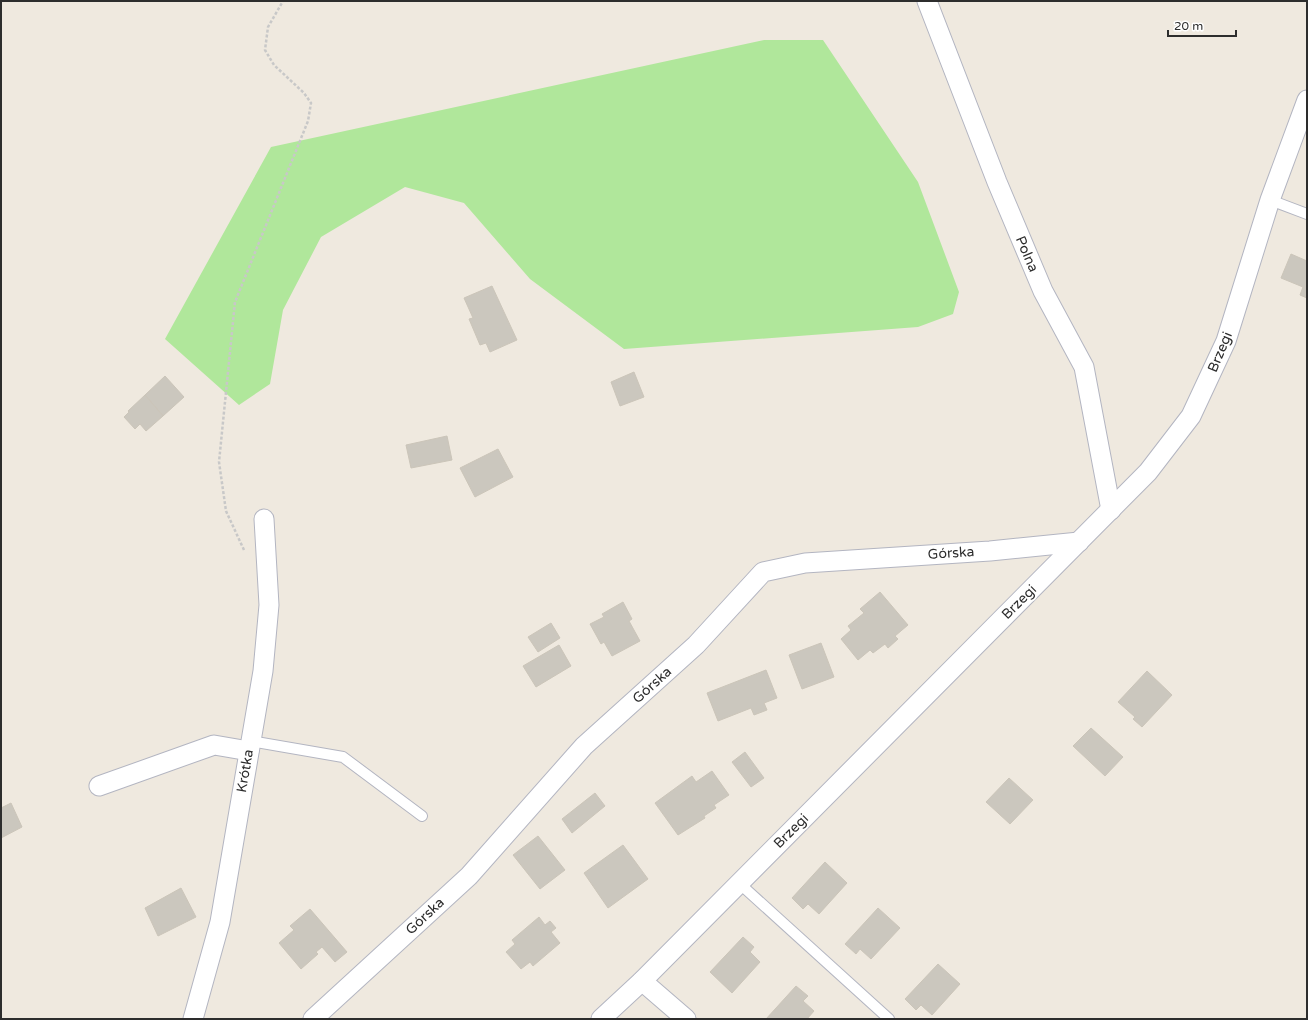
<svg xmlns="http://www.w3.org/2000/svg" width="1308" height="1020" viewBox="0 0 1308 1020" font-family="'Varela Round',sans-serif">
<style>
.green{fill:#b0e79b}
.building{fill:#cbc7be;stroke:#cbc5b9}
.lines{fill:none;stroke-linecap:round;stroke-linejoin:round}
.service-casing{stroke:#b3b5c1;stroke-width:12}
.minor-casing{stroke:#b3b5c1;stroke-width:21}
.path{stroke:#c8c8c8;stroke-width:2.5;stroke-dasharray:3 2;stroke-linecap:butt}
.service{stroke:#fff;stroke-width:10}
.minor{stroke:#fff;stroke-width:19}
.labels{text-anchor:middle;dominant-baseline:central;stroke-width:3.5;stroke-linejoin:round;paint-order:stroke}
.street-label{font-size:14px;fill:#2d2d2d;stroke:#fff}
</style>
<rect width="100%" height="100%" fill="#efe9df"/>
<polygon class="green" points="764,40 823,40 918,182 959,292 953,314 918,327 624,349 530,279 464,203 405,187 321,237 283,310 270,384 239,405 165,339 271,147"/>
<g class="building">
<polygon points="1291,254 1307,261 1307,298 1300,295 1303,287 1281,278"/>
<polygon points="492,286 517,340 490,352 486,343 480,345 469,319 473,318 464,298"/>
<polygon points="634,372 644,397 620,406 611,382"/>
<polygon points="165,376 184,397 163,416 145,395"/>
<polygon points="145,395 163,416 146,431 140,424 135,429 124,417 129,412 128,411"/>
<polygon points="447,436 452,460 411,468 406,445"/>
<polygon points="498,449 513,477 475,497 460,468"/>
<polygon points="880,592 908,625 895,636 898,639 888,648 885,644 873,653 870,650 858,660 841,639 851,630 848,626 864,613 860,609"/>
<polygon points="623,602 632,619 629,621 640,641 612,656 604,642 601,644 590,624 604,617 602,614"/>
<polygon points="551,623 560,638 538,652 528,637"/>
<polygon points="821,643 834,677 802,689 789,655"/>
<polygon points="559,645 571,666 536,687 523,666"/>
<polygon points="766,670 777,698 764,703 767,710 754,715 751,708 718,721 707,693"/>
<polygon points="1147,671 1172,695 1142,727 1133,719 1135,717 1118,702"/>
<polygon points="1091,728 1123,757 1105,776 1073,746"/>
<polygon points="745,752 764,778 751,787 732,762"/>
<polygon points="712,771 729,795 714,805 716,808 704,816 705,818 678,835 655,803 692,776 696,782"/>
<polygon points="1009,778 1033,800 1010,824 986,802"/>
<polygon points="595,793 605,806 572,833 562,819"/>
<polygon points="11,803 22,827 1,838 1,808"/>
<polygon points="538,836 565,870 540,889 513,855"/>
<polygon points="623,845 648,879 608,908 584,873"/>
<polygon points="825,862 847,883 819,914 808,904 803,909 792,898"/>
<polygon points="181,888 196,917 158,936 145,908"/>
<polygon points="878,908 900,928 871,959 860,949 856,954 845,944"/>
<polygon points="310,909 347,952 335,962 322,947 316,952 318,954 301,969 279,943 294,930 290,926"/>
<polygon points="539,917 545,925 550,921 556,928 551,932 560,943 533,966 530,962 521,969 506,952 515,944 512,940"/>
<polygon points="743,937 754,947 750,952 760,962 732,993 710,972"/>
<polygon points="938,964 960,984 932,1015 921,1005 916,1010 905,999"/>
<polygon points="796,986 808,996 803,1001 814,1011 807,1019 766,1019"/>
</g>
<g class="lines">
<defs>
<g id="service">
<polyline points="1270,200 1307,214"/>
<polyline points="250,741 343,757 422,816"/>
<polyline points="739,883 889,1019"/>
</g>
<g id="minor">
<polyline points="927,1 997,182 1043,291 1084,367 1111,510"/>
<polyline points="99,786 214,745 249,751"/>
<polyline points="642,981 686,1019"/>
<polyline points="193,1019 220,922 263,671 269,605 264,519"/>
<polyline points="313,1019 469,876 584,746 696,645 763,572 805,563 990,551 1079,542"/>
<polyline points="601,1019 642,981 1148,472 1191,416 1226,341 1270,200 1307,100"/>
</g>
</defs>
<use href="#service" class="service-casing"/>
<use href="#minor" class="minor-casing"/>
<polyline class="path" points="244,550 226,511 219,462 235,302 308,121 311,103 304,93 274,65 265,50 268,27 283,1"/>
<use href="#service" class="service"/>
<use href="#minor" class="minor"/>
</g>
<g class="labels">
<g class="street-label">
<text transform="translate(1027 254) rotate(67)">Polna</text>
<text transform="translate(1220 352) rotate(-67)">Brzegi</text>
<text transform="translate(951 553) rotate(-4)">Górska</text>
<text transform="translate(1019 602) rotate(-45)">Brzegi</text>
<text transform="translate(652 685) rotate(-42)">Górska</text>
<text transform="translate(245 771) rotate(-80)">Krótka</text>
<text transform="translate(791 831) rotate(-45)">Brzegi</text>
<text transform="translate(425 916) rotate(-43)">Górska</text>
</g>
</g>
<rect width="1308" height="1020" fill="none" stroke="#2d2d2d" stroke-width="4"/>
<path d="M1168 30v6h68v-6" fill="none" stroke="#2d2d2d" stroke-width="2"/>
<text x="1174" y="30" font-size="12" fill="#2d2d2d" stroke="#ffffff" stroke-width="3" paint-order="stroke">20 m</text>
</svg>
